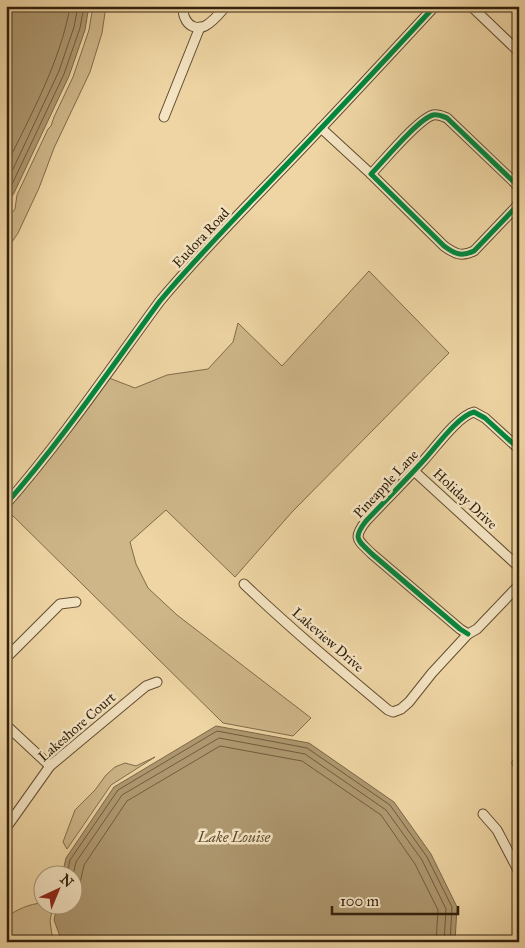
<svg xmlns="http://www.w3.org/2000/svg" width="525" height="948" viewBox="0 0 525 948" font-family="'IM FELL Great Primer',serif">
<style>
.green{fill:#ceb689;stroke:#806b4a}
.water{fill:#ae976f;stroke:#7d6747}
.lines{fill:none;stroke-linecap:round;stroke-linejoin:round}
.shore{stroke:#705c3d;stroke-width:1}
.minor-casing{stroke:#624d31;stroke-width:11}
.minor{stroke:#f4e4c3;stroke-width:9}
.cycleway-casing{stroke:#f4e4c3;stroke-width:8}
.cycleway{stroke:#00873e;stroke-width:5}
.labels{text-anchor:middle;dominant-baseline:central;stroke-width:5;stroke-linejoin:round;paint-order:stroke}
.street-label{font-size:14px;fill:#33200b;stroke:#f4e4c3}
.water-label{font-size:15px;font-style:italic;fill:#5e4a2e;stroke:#f4e4c3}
</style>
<rect width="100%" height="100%" fill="#eed5a3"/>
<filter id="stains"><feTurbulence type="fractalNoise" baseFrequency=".004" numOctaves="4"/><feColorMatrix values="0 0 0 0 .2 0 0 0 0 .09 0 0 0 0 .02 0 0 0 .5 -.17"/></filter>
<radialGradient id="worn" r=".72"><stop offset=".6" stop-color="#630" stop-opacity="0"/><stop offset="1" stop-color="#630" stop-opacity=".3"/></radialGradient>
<g class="green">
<polygon points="93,6 106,6 102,33 90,72 54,148 39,188 18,233 6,251 6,220 15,209 17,195 48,129 51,126 54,117 73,77 89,30"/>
<path d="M 369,271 L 449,353 L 292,512 L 235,577 L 166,510 L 130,542 L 136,564 L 148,588 L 177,615 L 311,718 L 293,736 L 223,723 L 7,510 C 44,468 77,423 109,378 L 135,388 L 167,375 L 208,369 L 233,342 L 238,323 L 282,366 Z"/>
<polygon points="155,757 111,785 67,849 63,842 75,810 95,790 106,775 115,767 125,763 136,766"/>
<path d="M 42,903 L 42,906 L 53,906 L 50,921 L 53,942 L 6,942 L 6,917 C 18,909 29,904 42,903 Z"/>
</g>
<g class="water">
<polygon points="6,6 89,6 85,30 69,76 14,193 6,206"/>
<polygon points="216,726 309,743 394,802 431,854 457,907 455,942 62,942 54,920 57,906 72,906 72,876 62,875 66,858 114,787"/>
</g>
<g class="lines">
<g class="shore">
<path d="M 6,166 C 30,116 61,61 70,6"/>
<polyline points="6,184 59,71 74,27 78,6"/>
<polyline points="6,197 64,74 80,28 84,6"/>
<polyline points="67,876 70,860 118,790 217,731 307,748 390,805 427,857 452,907 450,942"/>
<polyline points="72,880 76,862 122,795 219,738 305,754 386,810 422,860 446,909 444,942"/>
<polyline points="72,891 80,883 84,865 127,801 220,746 302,761 381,815 415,864 438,910 436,942"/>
</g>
<defs>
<g id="minor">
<path d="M 183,6 C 183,10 183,15 185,18 C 188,26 197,30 205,26 C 213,22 220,13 226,6"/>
<polyline points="471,6 519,52"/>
<polyline points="164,117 200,27"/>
<polyline points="321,128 371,174"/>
<path d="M 519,188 L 516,184 L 447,118 C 442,116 438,114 433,115 C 418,119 383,162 371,174 L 444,246 C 455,254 461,257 474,251 L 516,207 L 519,201"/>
<polyline points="414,471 519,567"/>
<path d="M 6,504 C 62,440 110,369 160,301 C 200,253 244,209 287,164 C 337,112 386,59 435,6"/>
<path d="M 244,584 C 290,628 339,669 388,710 L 393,712 L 401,709 L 409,702 L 432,673 L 468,634 L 477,629 L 519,585"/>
<path d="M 468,634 L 460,629 L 372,554 C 358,540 352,539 366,521 C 385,501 405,481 424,460 C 436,447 458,416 474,412 L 485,418 L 519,449"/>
<polyline points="6,658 60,604 76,602"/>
<polyline points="6,725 50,766"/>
<polyline points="517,763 519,761"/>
<polyline points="483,814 497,830 519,872"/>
<polyline points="6,828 50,766 146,686 157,682"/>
</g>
</defs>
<use href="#minor" class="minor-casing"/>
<use href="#minor" class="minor"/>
<defs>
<g id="cycleway">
<path d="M 519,188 L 516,184 L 447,118 C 442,116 438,114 433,115 C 418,119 383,162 371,174 L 444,246 C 455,254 461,257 474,251 L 516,207 L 519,201"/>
<path d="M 6,504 C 62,440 110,369 160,301 C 200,253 244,209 287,164 C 337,112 386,59 435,6"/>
<path d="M 468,634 L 460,629 L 372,554 C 358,540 352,539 366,521 C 385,501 405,481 424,460 C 436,447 458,416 474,412 L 485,418 L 519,449"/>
</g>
</defs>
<use href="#cycleway" class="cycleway-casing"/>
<use href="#cycleway" class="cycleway"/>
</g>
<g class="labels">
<g class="street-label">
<text transform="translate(201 238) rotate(-47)">Eudora Road</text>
<text transform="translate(386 484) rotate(-47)">Pineapple Lane</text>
<text transform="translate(465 499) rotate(43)">Holiday Drive</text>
<text transform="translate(328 640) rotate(41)">Lakeview Drive</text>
<text transform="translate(77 727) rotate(-41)">Lakeshore Court</text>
</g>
<g class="water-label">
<text x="234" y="837">Lake Louise</text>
</g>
</g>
<rect width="525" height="948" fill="none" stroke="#eed5a3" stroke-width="25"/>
<rect x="8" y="8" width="510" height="933" fill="none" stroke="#33200b" stroke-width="2.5"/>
<rect x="12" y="12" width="500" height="923" fill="none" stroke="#33200b"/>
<g transform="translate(58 890) rotate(44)"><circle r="24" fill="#f4e4c3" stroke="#a79679"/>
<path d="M0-4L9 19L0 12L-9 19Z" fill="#8f2418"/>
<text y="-8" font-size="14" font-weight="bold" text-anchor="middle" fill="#33200b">N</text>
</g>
<path d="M332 906v8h126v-8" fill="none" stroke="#33200b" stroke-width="2.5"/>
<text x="340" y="906" font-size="15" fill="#33200b" stroke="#f4e4c3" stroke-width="4" paint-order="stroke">100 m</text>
<rect width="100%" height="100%" filter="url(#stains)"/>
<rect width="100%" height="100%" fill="url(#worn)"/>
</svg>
